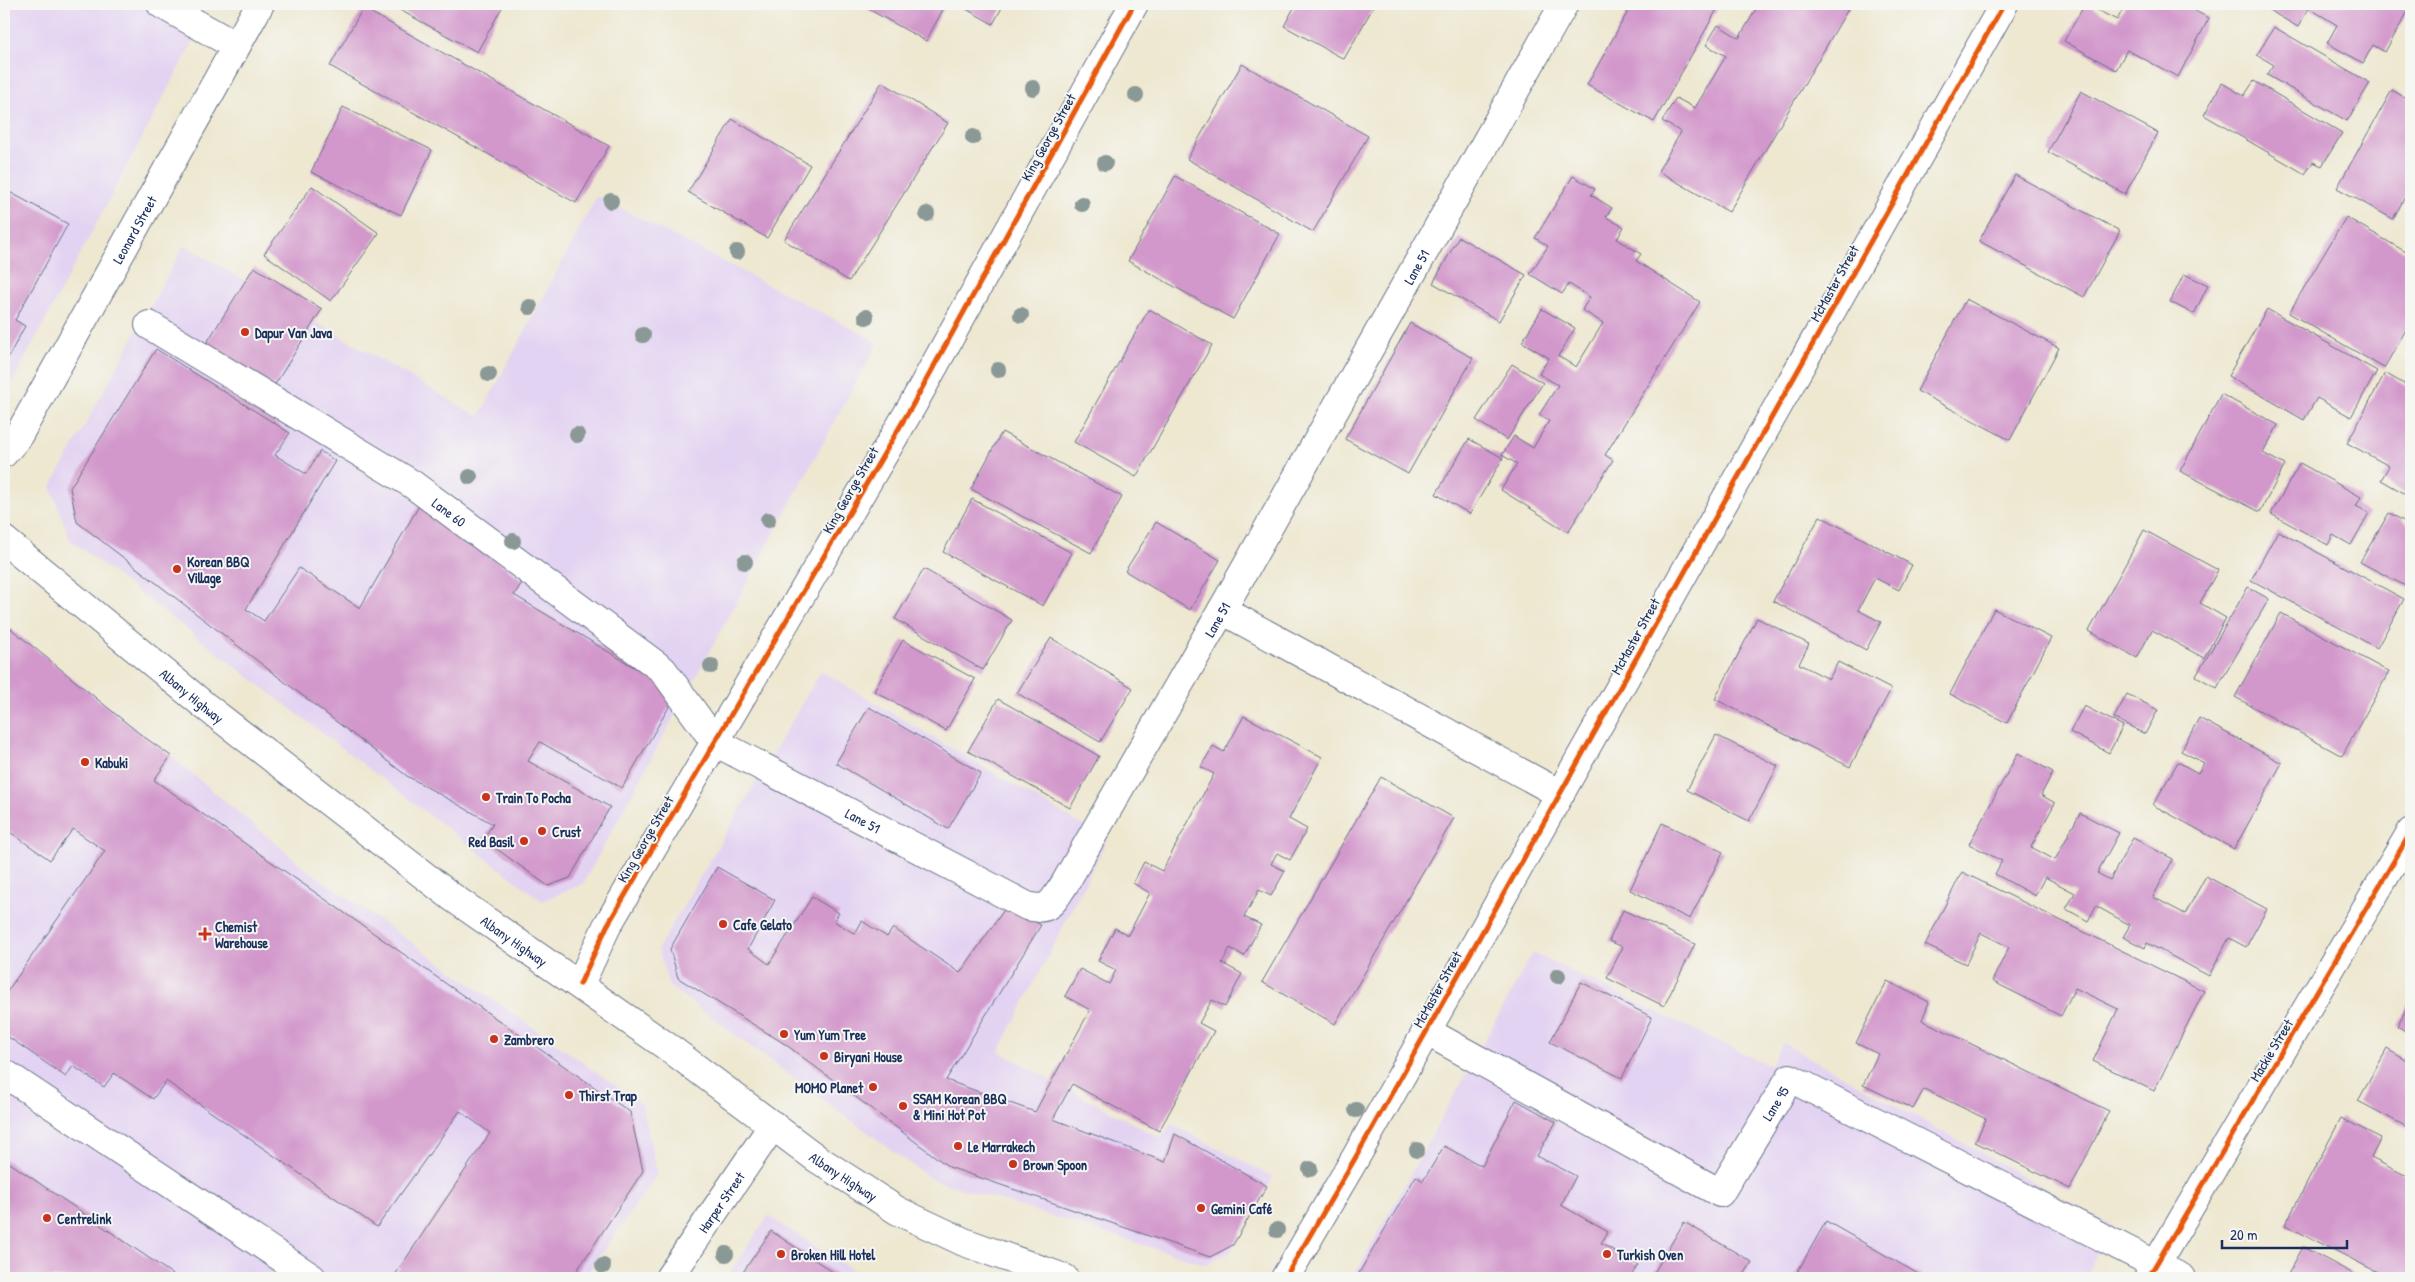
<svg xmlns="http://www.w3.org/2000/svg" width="2415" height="1282" viewBox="0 0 2415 1282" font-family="'Patrick Hand',sans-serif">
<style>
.built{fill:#e3d3f2}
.building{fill:#d297cb}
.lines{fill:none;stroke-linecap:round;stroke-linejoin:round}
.minor-casing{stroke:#657086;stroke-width:30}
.major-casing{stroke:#657086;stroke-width:30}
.minor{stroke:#fff;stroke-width:28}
.major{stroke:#fff;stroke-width:28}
.cycleway-casing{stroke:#f6f6f2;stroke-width:8}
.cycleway{stroke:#e8590c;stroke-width:5}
.tree{fill:#8a9896}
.poi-dot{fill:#c8321e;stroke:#f6f6f2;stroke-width:2}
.labels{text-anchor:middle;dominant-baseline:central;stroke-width:4;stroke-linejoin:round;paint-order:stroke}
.street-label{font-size:14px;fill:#1b2f5e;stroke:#f6f6f2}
.poi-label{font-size:14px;font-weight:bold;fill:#1b2f5e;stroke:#f6f6f2;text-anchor:start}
</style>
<rect width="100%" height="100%" fill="#f6f6f2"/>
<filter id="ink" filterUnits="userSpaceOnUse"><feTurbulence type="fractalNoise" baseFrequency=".02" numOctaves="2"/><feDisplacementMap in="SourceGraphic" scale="10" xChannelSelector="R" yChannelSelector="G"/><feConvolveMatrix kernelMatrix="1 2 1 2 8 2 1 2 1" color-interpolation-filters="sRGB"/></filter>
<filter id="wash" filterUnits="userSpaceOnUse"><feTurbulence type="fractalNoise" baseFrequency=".0096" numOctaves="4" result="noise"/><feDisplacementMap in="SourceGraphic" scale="20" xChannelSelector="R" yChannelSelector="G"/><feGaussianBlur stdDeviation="1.12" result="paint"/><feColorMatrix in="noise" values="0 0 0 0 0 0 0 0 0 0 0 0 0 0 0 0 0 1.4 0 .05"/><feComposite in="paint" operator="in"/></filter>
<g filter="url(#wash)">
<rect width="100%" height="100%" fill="#eee8d1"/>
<g class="built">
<polygon points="4,4 177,4 205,19 4,398"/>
<polygon points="597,196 878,342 583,884 542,901 70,540 51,487 184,245 479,417"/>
<polygon points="4,624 171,756 305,868 642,1104 657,1175 584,1278 4,1278"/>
<polygon points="821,671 1107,840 999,1052 1160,1138 1171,1124 1273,1177 1230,1253 1205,1264 931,1179 669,986 658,949"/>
<polygon points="1533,953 1770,1066 1783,1043 2113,1226 2084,1278 1353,1278"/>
<polygon points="768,1216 849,1268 878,1278 726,1278"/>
</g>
<g id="blocks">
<g class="building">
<polygon points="401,4 504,4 477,52 398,9"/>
<polygon points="859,4 946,4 926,41"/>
<polygon points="957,4 1004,4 993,24"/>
<polygon points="1296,4 1375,4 1344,59 1284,26"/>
<polygon points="1632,4 1720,4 1654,122 1587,85"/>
<polygon points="1759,4 1851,4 1729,212 1658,171 1681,132 1662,121 1676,98 1695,108 1726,56 1706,45 1718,25 1739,38"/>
<polygon points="2085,4 2117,20 2126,4 2181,4 2209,18 2178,77 2127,50 2116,70 2064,41"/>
<polygon points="2263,4 2411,4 2411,6 2385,52 2373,45 2363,63 2327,43 2337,25 2309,8 2298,27 2262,6"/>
<polygon points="363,8 609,146 576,203 330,66"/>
<polygon points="2274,27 2370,83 2347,121 2267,75 2274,65 2257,55"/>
<polygon points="1242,64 1368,136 1313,232 1187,159"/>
<polygon points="2254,81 2342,133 2322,166 2313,162 2305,174 2204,115 2222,83 2244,96"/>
<polygon points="882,82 948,123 849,281 784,240"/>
<polygon points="2392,90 2411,101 2411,186 2393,219 2337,188"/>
<polygon points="2081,91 2158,133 2125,194 2048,152"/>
<polygon points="343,107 432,150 401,215 311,172"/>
<polygon points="732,119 810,165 767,238 688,192"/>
<polygon points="2015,175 2120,231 2084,297 1979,241"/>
<polygon points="1175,176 1280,234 1233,319 1128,261"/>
<polygon points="1573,176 1595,189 1591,195 1612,208 1606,217 1624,227 1617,239 1641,254 1636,261 1700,302 1605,455 1613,460 1568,532 1501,490 1517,464 1502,455 1514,436 1533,448 1549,421 1539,415 1558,385 1539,374 1549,358 1522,342 1542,309 1575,328 1558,356 1576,367 1603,323 1582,310 1590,297 1569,284 1562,294 1530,274 1548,246 1535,238"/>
<polygon points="312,186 379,233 331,301 264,254"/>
<polygon points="4,189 68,224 15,320 25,326 4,365"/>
<polygon points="2346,217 2411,255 2411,321 2384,368 2289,313"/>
<polygon points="1459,237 1526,275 1499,321 1433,283"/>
<polygon points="254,267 322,309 274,386 206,344"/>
<polygon points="2184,274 2208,285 2194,314 2170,302"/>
<polygon points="1966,299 2059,348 2010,440 1917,391"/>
<polygon points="1149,309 1212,345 1136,477 1074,442"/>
<polygon points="2267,309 2377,371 2351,417 2317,398 2304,420 2228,376"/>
<polygon points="1410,323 1473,358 1408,474 1345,439"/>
<polygon points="156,349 290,433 275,455 306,474 320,451 335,461 246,609 264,621 299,568 360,608 420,504 523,581 514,595 677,693 622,788 540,742 528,761 610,807 570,878 548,886 483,839 493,824 407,776 77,522 70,488"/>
<polygon points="1512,364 1543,383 1507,440 1476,420"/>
<polygon points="2385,373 2411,388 2411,497 2381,480 2389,466 2347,443"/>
<polygon points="2221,394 2278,425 2263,453 2285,465 2260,512 2180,471"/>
<polygon points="1002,432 1122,497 1091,553 971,489"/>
<polygon points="1469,439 1503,458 1470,514 1436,494"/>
<polygon points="2300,463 2361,497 2356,506 2369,513 2351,545 2333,535 2328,545 2271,514"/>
<polygon points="972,499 1072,553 1043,606 943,552"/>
<polygon points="2389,513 2411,525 2411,589 2360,562"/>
<polygon points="1820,516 1912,565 1899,590 1875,578 1858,610 1881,622 1866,650 1773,601"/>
<polygon points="1156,522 1220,560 1190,610 1125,571"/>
<polygon points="2144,530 2218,570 2200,603 2226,618 2204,658 2152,630 2137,658 2089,631"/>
<polygon points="2278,531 2404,599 2377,648 2251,580"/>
<polygon points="924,569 1012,620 983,670 895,619"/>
<polygon points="2248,587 2269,599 2217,688 2196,676"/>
<polygon points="1994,609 2051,638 2007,723 1950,694"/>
<polygon points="2281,613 2389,672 2342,756 2235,697"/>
<polygon points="1757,618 1809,644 1799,664 1829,679 1838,662 1891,689 1850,767 1715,699"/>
<polygon points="4,623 140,734 171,756 154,780 630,1112 643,1171 572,1278 393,1278 490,1133 460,1111 377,1227 166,1081 153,1099 114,1073 104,1087 73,1066 66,1077 4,1034 4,996 105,851 73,829 50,860 4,828"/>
<polygon points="1051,638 1133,688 1100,742 1017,693"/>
<polygon points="903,640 975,679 946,731 874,691"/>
<polygon points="2127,694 2158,710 2145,734 2114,718"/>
<polygon points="998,699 1099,756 1070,808 968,751"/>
<polygon points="2084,706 2123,726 2109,753 2070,732"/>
<polygon points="869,707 981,773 948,829 836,763"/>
<polygon points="1244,716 1322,757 1289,819 1307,829 1290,860 1277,853 1271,864 1285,871 1271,896 1259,890 1244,917 1261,925 1244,956 1230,948 1222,963 1242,974 1225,1007 1212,1000 1199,1023 1214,1031 1159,1131 1072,1084 1053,1119 1165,1162 1175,1134 1267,1186 1233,1245 1210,1257 949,1167 785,1044 678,978 670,949 717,867 775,900 748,949 769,964 812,897 839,913 834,921 855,934 862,921 887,937 893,928 960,973 1006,907 1041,925 946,1080 1035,1112 1090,1010 1065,996 1080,969 1109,984 1116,970 1098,961 1115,928 1128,935 1150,893 1133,883 1144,862 1162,871 1214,774 1201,767 1213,746 1224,752"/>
<polygon points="2199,718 2282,763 2234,849 2153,805 2178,762 2198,773 2204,763 2181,751"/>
<polygon points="1716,735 1778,766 1749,821 1687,790"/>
<polygon points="2018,753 2053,772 2041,795 2055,803 2031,847 2055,860 2080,813 2119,833 2097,873 2110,880 2133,838 2173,859 2153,897 2185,914 2206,876 2267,909 2246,947 2229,938 2209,976 2147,943 2145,948 2123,937 2130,925 2096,906 2088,921 2066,909 2075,893 2045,877 2035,896 1995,874 2002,861 1969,844"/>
<polygon points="1381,777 1454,818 1335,1024 1262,982"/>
<polygon points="1662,823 1723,852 1690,919 1630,890"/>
<polygon points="1962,872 2204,991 2154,1091 2093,1061 2118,1009 2075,988 2061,1016 1992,981 2009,947 1981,933 1966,964 1925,945"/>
<polygon points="1623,910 1695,944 1664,1006 1607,978 1623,947 1609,941"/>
<polygon points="1887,981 1929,1002 1922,1020 2109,1111 2070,1189 1975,1142 1986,1119 1924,1089 1913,1109 1863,1085 1878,1054 1856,1043"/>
<polygon points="1581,982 1652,1017 1622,1078 1550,1042"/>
<polygon points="2411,1000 2411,1034 2397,1026"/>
<polygon points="2387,1049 2411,1063 2411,1129 2358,1101"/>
<polygon points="1516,1100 1556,1122 1537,1156 1576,1176 1561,1205 1608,1232 1601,1243 1638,1265 1630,1278 1356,1278 1416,1176 1423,1181 1444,1146 1482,1166"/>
<polygon points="2341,1118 2381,1138 2371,1158 2411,1178 2411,1278 2389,1278 2285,1225"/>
<polygon points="4,1159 178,1278 4,1278"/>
<polygon points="1826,1221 1925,1278 1794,1278"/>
<polygon points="1684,1222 1752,1262 1742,1278 1651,1278"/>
<polygon points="771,1231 842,1278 739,1278"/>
<polygon points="2303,1247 2361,1278 2286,1278"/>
</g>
</g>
</g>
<g filter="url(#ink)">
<use href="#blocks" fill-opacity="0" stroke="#657086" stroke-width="1"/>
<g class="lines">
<defs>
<g id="minor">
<polyline points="161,4 236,46"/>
<path id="s1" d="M 149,325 L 412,484 L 663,670 L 715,742 L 1027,906 C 1050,912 1052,902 1064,885 L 1222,610 L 1564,4"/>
<path id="s2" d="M 4,453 L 17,438 L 260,4"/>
<polyline points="1222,610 1560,794"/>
<polyline points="580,984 607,926 912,406 1134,4"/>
<path id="s3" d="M 1426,1031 L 1720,1193 L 1790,1078 L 2182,1278"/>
<polyline points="4,1073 312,1278"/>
<path id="s4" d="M 669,1278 L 773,1125"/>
<polyline points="1285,1278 1357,1155 2004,4"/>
<polyline points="2148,1278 2411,832"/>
</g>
<g id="major">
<path id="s5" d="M 4,540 L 205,706 L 452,897 L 672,1050 L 816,1158 L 898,1211 L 964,1242 L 1064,1278"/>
</g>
</defs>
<use href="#minor" class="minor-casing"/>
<use href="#major" class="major-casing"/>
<use href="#minor" class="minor"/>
<use href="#major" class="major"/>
<defs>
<g id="cycleway">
<polyline points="580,984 607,926 912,406 1134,4"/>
<polyline points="1285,1278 1357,1155 2004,4"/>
<polyline points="2148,1278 2411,832"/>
</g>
</defs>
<use href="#cycleway" class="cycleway-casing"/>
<use href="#cycleway" class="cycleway"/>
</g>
<g class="tree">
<circle cx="1033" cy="88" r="8"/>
<circle cx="1136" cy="95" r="8"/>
<circle cx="973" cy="137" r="8"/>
<circle cx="1105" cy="163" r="8"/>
<circle cx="611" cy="201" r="8"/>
<circle cx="1082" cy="204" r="8"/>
<circle cx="927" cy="214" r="8"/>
<circle cx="737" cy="252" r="8"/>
<circle cx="530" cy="307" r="8"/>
<circle cx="1021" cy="315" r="8"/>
<circle cx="866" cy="317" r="8"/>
<circle cx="643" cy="335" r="8"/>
<circle cx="998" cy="370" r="8"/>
<circle cx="489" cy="374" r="8"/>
<circle cx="577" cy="435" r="8"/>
<circle cx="470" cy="477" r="8"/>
<circle cx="768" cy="520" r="8"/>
<circle cx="513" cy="541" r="8"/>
<circle cx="745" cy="562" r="8"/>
<circle cx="711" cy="666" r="8"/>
<circle cx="1558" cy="976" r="8"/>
<circle cx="1356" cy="1110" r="8"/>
<circle cx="1417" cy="1150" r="8"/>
<circle cx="1310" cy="1169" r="8"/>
<circle cx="1277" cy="1230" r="8"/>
<circle cx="726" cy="1254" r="8"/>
<circle cx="603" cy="1266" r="8"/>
</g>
</g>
<g class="poi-dot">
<circle cx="245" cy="332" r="5"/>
<circle cx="177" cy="569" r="5"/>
<circle cx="85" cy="762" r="5"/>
<circle cx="486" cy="797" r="5"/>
<circle cx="542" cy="831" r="5"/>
<circle cx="524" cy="841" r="5"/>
<circle cx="723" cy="924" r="5"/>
<path d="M202.5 926.5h5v5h5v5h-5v5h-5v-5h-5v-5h5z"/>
<circle cx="784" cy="1034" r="5"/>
<circle cx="494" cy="1039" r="5"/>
<circle cx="824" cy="1056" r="5"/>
<circle cx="873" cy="1087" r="5"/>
<circle cx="569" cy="1095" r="5"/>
<circle cx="903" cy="1106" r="5"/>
<circle cx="958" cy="1146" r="5"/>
<circle cx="1013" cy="1164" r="5"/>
<circle cx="1201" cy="1208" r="5"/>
<circle cx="47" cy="1218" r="5"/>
<circle cx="781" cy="1254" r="5"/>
<circle cx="1607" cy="1254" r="5"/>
</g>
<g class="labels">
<g class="street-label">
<text transform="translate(1048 137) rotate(-61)">King George Street</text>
<text stroke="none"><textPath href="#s2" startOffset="259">Leonard Street</textPath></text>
<text stroke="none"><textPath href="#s1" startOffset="1820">Lane 51</textPath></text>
<text transform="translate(1834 283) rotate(-61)">McMaster Street</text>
<text transform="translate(850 490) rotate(-60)">King George Street</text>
<text stroke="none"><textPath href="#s1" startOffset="354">Lane 60</textPath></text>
<text stroke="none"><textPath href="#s1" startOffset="1415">Lane 51</textPath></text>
<text transform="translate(1635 636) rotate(-61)">McMaster Street</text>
<text stroke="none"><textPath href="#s5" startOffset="244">Albany Highway</textPath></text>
<text stroke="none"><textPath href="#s1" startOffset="876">Lane 51</textPath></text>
<text transform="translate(645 839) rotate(-60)">King George Street</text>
<text stroke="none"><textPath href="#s5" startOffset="649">Albany Highway</textPath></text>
<text transform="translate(1437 989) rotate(-61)">McMaster Street</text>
<text transform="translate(2271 1050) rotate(-59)">Mackie Street</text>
<text stroke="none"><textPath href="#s3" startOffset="441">Lane 95</textPath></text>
<text stroke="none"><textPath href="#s5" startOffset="1054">Albany Highway</textPath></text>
<text stroke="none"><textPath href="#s4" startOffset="92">Harper Street</textPath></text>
</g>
<g class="poi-label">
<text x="255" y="332">Dapur Van Java</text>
<text x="187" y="561">Korean BBQ<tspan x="187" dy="16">Village</tspan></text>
<text x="95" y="762">Kabuki</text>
<text x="496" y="797">Train To Pocha</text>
<text x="552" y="831">Crust</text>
<text x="514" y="841" text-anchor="end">Red Basil</text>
<text x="733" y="924">Cafe Gelato</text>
<text x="215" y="926">Chemist<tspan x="215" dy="16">Warehouse</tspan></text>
<text x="794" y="1034">Yum Yum Tree</text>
<text x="504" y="1039">Zambrero</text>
<text x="834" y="1056">Biryani House</text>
<text x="863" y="1087" text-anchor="end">MOMO Planet</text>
<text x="579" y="1095">Thirst Trap</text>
<text x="913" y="1098">SSAM Korean BBQ<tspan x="913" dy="16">&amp; Mini Hot Pot</tspan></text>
<text x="968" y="1146">Le Marrakech</text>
<text x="1023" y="1164">Brown Spoon</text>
<text x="1211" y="1208">Gemini Café</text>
<text x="57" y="1218">Centrelink</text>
<text x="791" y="1254">Broken Hill Hotel</text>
<text x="1617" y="1254">Turkish Oven</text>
</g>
</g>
<rect width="2415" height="1282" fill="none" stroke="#f6f6f2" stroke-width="20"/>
<path d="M2222 1240v8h125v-8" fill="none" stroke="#1b2f5e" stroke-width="2.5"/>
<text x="2230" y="1240" font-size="15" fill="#1b2f5e" stroke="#f6f6f2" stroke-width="4" paint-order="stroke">20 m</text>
</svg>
